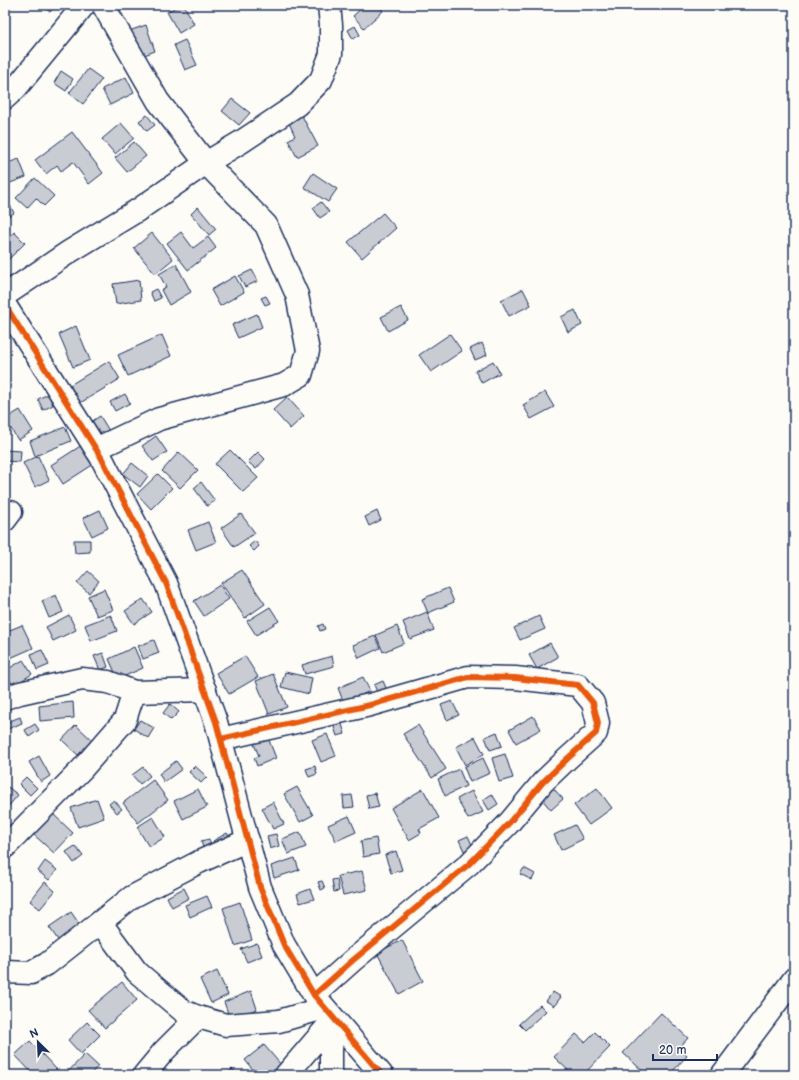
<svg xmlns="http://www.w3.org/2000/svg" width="799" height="1080" viewBox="0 0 799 1080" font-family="'Balsamiq Sans',sans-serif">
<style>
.building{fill:#c9ccd3;stroke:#1b2f5e}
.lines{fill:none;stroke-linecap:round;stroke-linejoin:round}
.minor-casing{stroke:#1b2f5e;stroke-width:25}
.minor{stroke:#fdfcf7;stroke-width:22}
.cycleway-casing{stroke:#fdfcf7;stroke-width:8}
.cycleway{stroke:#e8590c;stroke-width:6}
</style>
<rect width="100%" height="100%" fill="#fdfcf7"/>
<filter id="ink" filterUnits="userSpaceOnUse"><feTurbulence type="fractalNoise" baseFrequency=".025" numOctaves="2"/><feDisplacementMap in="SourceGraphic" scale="8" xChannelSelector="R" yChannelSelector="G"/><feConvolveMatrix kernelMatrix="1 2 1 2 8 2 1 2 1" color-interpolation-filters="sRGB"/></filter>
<g filter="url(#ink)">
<g class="building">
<polygon points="42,5 56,5 50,12"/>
<polygon points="179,5 184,5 194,24 179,33 167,12"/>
<polygon points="365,5 378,5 383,11 364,28 353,16"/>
<polygon points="146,25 155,51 139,57 129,31"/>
<polygon points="355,26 360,35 353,39 348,30"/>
<polygon points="185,40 197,65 185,70 174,45"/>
<polygon points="88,69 102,79 83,104 69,93"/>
<polygon points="61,71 73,79 66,91 54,83"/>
<polygon points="126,77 134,93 110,105 102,89"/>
<polygon points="232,99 250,113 239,125 222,111"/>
<polygon points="147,115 155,125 147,131 139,121"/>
<polygon points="302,116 318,146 297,157 288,140 295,136 289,123"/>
<polygon points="121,123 134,138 115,154 102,139"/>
<polygon points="72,132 103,173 89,184 73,162 61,171 57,165 46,174 35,160"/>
<polygon points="134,142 146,156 127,172 115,158"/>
<polygon points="19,159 26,177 5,185 5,164"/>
<polygon points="313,173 337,189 328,202 304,187"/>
<polygon points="35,178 54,196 44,206 36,198 27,208 16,198"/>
<polygon points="5,196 14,213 5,218"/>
<polygon points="321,202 329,212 320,218 313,208"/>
<polygon points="198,207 216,229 209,235 191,214"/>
<polygon points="383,213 396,228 362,258 348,242"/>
<polygon points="14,232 25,243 5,263 5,242"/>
<polygon points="181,232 193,248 208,237 216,248 188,270 167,243"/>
<polygon points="152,233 173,259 155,274 134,248"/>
<polygon points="176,264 191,292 169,305 161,290 166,287 159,274"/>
<polygon points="252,270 258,281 245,287 239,276"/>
<polygon points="7,273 13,279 10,283 5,278"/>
<polygon points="235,276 244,292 220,306 211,290"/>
<polygon points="139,280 141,300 116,304 113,284"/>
<polygon points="156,289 161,298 154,301 150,292"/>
<polygon points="523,289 531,305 509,316 501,300"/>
<polygon points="266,296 270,303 265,305 261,298"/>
<polygon points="401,307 408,320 388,331 381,317"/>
<polygon points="575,310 582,325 568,332 561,317"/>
<polygon points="257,314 262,327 238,338 232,325"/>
<polygon points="76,326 90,360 73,367 59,334"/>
<polygon points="450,334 462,351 431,372 419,355"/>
<polygon points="162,335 171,356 128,376 118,355"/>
<polygon points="482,343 487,355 475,360 470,349"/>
<polygon points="109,361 120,379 80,403 70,385"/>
<polygon points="493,361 500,373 482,383 475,371"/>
<polygon points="545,392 554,407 531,419 523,405"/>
<polygon points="48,394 53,405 43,410 38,399"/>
<polygon points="125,394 130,403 115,411 110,402"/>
<polygon points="287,397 304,416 290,429 273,410"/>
<polygon points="20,410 33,431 18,440 5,419"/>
<polygon points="100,416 111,434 101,440 91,422"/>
<polygon points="65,427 71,441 35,456 30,441"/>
<polygon points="156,436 167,452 153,461 142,446"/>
<polygon points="82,445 94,464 63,484 51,465"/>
<polygon points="5,450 21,451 20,462 5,461"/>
<polygon points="230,450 258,478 243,492 215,464"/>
<polygon points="179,452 198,470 180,488 162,471"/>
<polygon points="258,452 265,459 256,469 248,462"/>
<polygon points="38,456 49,480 35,487 23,463"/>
<polygon points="132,463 148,476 140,487 123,474"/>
<polygon points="158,474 172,488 151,509 137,494"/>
<polygon points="201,482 215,501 207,506 194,488"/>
<polygon points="100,510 108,528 92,536 83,518"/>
<polygon points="377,511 381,520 369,526 365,517"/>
<polygon points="241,514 255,533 234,547 221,528"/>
<polygon points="208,522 216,542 196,550 188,530"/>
<polygon points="74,540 90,540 90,552 75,553"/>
<polygon points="255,541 259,546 254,551 249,546"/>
<polygon points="242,570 265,604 245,618 221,583"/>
<polygon points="88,571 99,581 89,593 77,583"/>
<polygon points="220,585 229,599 204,616 194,601"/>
<polygon points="448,588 454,602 428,613 422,599"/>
<polygon points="104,589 113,610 97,616 88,596"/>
<polygon points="56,595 63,612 49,618 42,601"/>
<polygon points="143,599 152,612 134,624 125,611"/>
<polygon points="270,607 279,621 256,635 247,621"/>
<polygon points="427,612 434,630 410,639 403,622"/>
<polygon points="69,615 76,630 53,641 46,627"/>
<polygon points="111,615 117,631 91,641 85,625"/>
<polygon points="539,616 545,629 520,640 514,628"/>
<polygon points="323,624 325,629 320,631 318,626"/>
<polygon points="22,625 33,648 8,659 5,652 5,632"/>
<polygon points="397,626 404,643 383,652 376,635"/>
<polygon points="375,636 380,648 359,658 353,645"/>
<polygon points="154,640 159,653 143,659 138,646"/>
<polygon points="550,643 558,657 537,669 529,655"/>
<polygon points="134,647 143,668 118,679 109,659"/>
<polygon points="42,650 49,665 37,670 31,654"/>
<polygon points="103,653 108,667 100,670 94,656"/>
<polygon points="245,656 258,677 229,694 216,673"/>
<polygon points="332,656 334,666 305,674 302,665"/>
<polygon points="23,660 32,674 13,686 5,671"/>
<polygon points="285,672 312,678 309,694 281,687"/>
<polygon points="273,674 287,707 269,714 256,681"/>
<polygon points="363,677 370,691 344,703 338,688"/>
<polygon points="383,681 388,692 379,696 374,685"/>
<polygon points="452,701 459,715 447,720 441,705"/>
<polygon points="73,702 74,718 40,721 39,706"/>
<polygon points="170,704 179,712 171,720 163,713"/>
<polygon points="533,716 541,729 516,743 509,730"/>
<polygon points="20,717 22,723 8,729 5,723"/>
<polygon points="140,720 154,728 148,738 134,729"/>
<polygon points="341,721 345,734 337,736 333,724"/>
<polygon points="35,724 39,730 29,737 25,730"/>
<polygon points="76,725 94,742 80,757 62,740"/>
<polygon points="418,725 446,769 432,778 403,734"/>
<polygon points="497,732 502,746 490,750 485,737"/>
<polygon points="327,734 336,756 321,762 312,740"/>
<polygon points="475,737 484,754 465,765 456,747"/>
<polygon points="268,738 276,758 257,766 254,758 259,756 254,744"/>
<polygon points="505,754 513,778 499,782 492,758"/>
<polygon points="39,756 50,776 41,782 29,762"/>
<polygon points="483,758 490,773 470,782 464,767"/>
<polygon points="176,761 182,769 164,782 159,774"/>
<polygon points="195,766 207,777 201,783 189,772"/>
<polygon points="315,766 317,774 309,777 306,769"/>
<polygon points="143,767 150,776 140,784 132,775"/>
<polygon points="459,769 466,786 445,796 438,779"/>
<polygon points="26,777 37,788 30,795 19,784"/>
<polygon points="153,780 168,800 138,823 123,803"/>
<polygon points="8,787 18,795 7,808 5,806 5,791"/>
<polygon points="297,787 313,815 300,822 284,794"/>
<polygon points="553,788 563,799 551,810 541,798"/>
<polygon points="597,788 612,808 589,825 574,805"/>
<polygon points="198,789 207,807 183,819 174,801"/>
<polygon points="423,789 439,818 419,829 421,833 409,840 391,808"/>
<polygon points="472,791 483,812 468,819 457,799"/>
<polygon points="375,793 379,807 369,809 366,795"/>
<polygon points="492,794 498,804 489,810 483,800"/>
<polygon points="352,795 354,807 344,808 343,796"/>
<polygon points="97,799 104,818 78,827 71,808"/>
<polygon points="114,800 122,809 117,813 109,804"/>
<polygon points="273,802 284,824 273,829 262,808"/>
<polygon points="52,813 73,833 54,853 33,834"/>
<polygon points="349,816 356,832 336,841 328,825"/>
<polygon points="153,817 165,837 149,847 137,827"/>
<polygon points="575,825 583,839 561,850 554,835"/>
<polygon points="300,832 306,847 288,854 282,839"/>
<polygon points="227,833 232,841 217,849 213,841"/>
<polygon points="276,834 279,846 270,849 267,836"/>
<polygon points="468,836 473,847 464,851 459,840"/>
<polygon points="376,838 379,854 363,857 361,841"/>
<polygon points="209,839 213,851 205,854 201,841"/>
<polygon points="75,846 83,856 74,863 66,852"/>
<polygon points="396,851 402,870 391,873 385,855"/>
<polygon points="295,858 299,870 274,878 271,866"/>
<polygon points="45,861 57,870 49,880 38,871"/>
<polygon points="524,868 535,874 532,880 520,874"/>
<polygon points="362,871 367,890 343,895 338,876"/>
<polygon points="337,879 339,891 334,892 332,880"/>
<polygon points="322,881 325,888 321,890 318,882"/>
<polygon points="45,882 55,891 40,909 30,901"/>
<polygon points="184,888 189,898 172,907 167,897"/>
<polygon points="310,889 314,899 300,903 297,894"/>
<polygon points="207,896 212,907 190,917 185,905"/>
<polygon points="240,902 252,940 235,946 223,908"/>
<polygon points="71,912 82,928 60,943 49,927"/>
<polygon points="402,940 423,981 399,994 377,953"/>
<polygon points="257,943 262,956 247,962 241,949"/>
<polygon points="217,971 228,995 211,1003 200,979"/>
<polygon points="122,982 137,1000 105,1028 88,1010"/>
<polygon points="251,991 257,1009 230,1019 224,1002"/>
<polygon points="553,992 561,997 554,1006 546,1001"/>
<polygon points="540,1005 546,1011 525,1030 519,1024"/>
<polygon points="661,1013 688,1038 679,1048 687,1056 669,1075 647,1075 623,1053"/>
<polygon points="87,1022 100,1035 81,1054 68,1040"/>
<polygon points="595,1032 610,1047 583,1075 573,1075 554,1057 576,1034 585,1042"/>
<polygon points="30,1041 57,1070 52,1075 34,1075 15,1055"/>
<polygon points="264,1045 282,1066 272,1075 257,1075 245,1060"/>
<polygon points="85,1054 98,1066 90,1075 65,1075"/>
<polygon points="232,1069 238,1075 226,1075"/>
</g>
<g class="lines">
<defs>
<g id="minor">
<polyline points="5,98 16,88 84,5"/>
<polyline points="5,295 69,252 138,210 206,163 241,142 298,104 321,80 331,54 331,25 329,5"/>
<polyline points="5,305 101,457 166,583 216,722 260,887 284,945 314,995 382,1075"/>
<polyline points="96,449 159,419 284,385 301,375 308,351 297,295 266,225 206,163 158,101 103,5"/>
<polyline points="5,520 11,512"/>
<polyline points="5,698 20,693 82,679 108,682 134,692 205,690"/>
<polyline points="221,739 370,705 468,677 515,678 578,685 593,703 598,723 596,733 567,759 543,782 509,823 469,864 352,961 314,995"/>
<polyline points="5,847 82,769 125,720 134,692"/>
<polyline points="100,922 137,972 183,1011 198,1017 226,1025 279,1021 324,1008"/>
<polyline points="5,972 31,973 47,964 132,897 199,862 248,840"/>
<polyline points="144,1075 164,1051 198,1017"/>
<polyline points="286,1075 334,1019"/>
<polyline points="331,1075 331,1050 334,1019"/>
<polyline points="722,1075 794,979"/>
</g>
</defs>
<use href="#minor" class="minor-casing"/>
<use href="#minor" class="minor"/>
<defs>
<g id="cycleway">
<polyline points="5,305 101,457 166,583 216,722 260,887 284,945 314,995 382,1075"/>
<polyline points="221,739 370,705 468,677 515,678 578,685 593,703 598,723 596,733 567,759 543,782 509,823 469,864 352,961 314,995"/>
</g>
</defs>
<use href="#cycleway" class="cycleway-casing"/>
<use href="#cycleway" class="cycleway"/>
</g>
</g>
<rect width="799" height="1080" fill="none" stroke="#fdfcf7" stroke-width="20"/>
<rect x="10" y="10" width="779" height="1060" fill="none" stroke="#1b2f5e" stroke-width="1.5" filter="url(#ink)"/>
<g transform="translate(38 1042) rotate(336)" stroke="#fdfcf7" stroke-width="3" paint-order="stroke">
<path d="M0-3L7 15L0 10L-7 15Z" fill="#1b2f5e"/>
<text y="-6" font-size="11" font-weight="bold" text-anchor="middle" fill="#1b2f5e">N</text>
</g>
<path d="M653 1054v6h64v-6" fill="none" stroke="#1b2f5e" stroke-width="2"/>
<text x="659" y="1054" font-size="12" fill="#1b2f5e" stroke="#fdfcf7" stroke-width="3" paint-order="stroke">20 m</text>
</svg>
